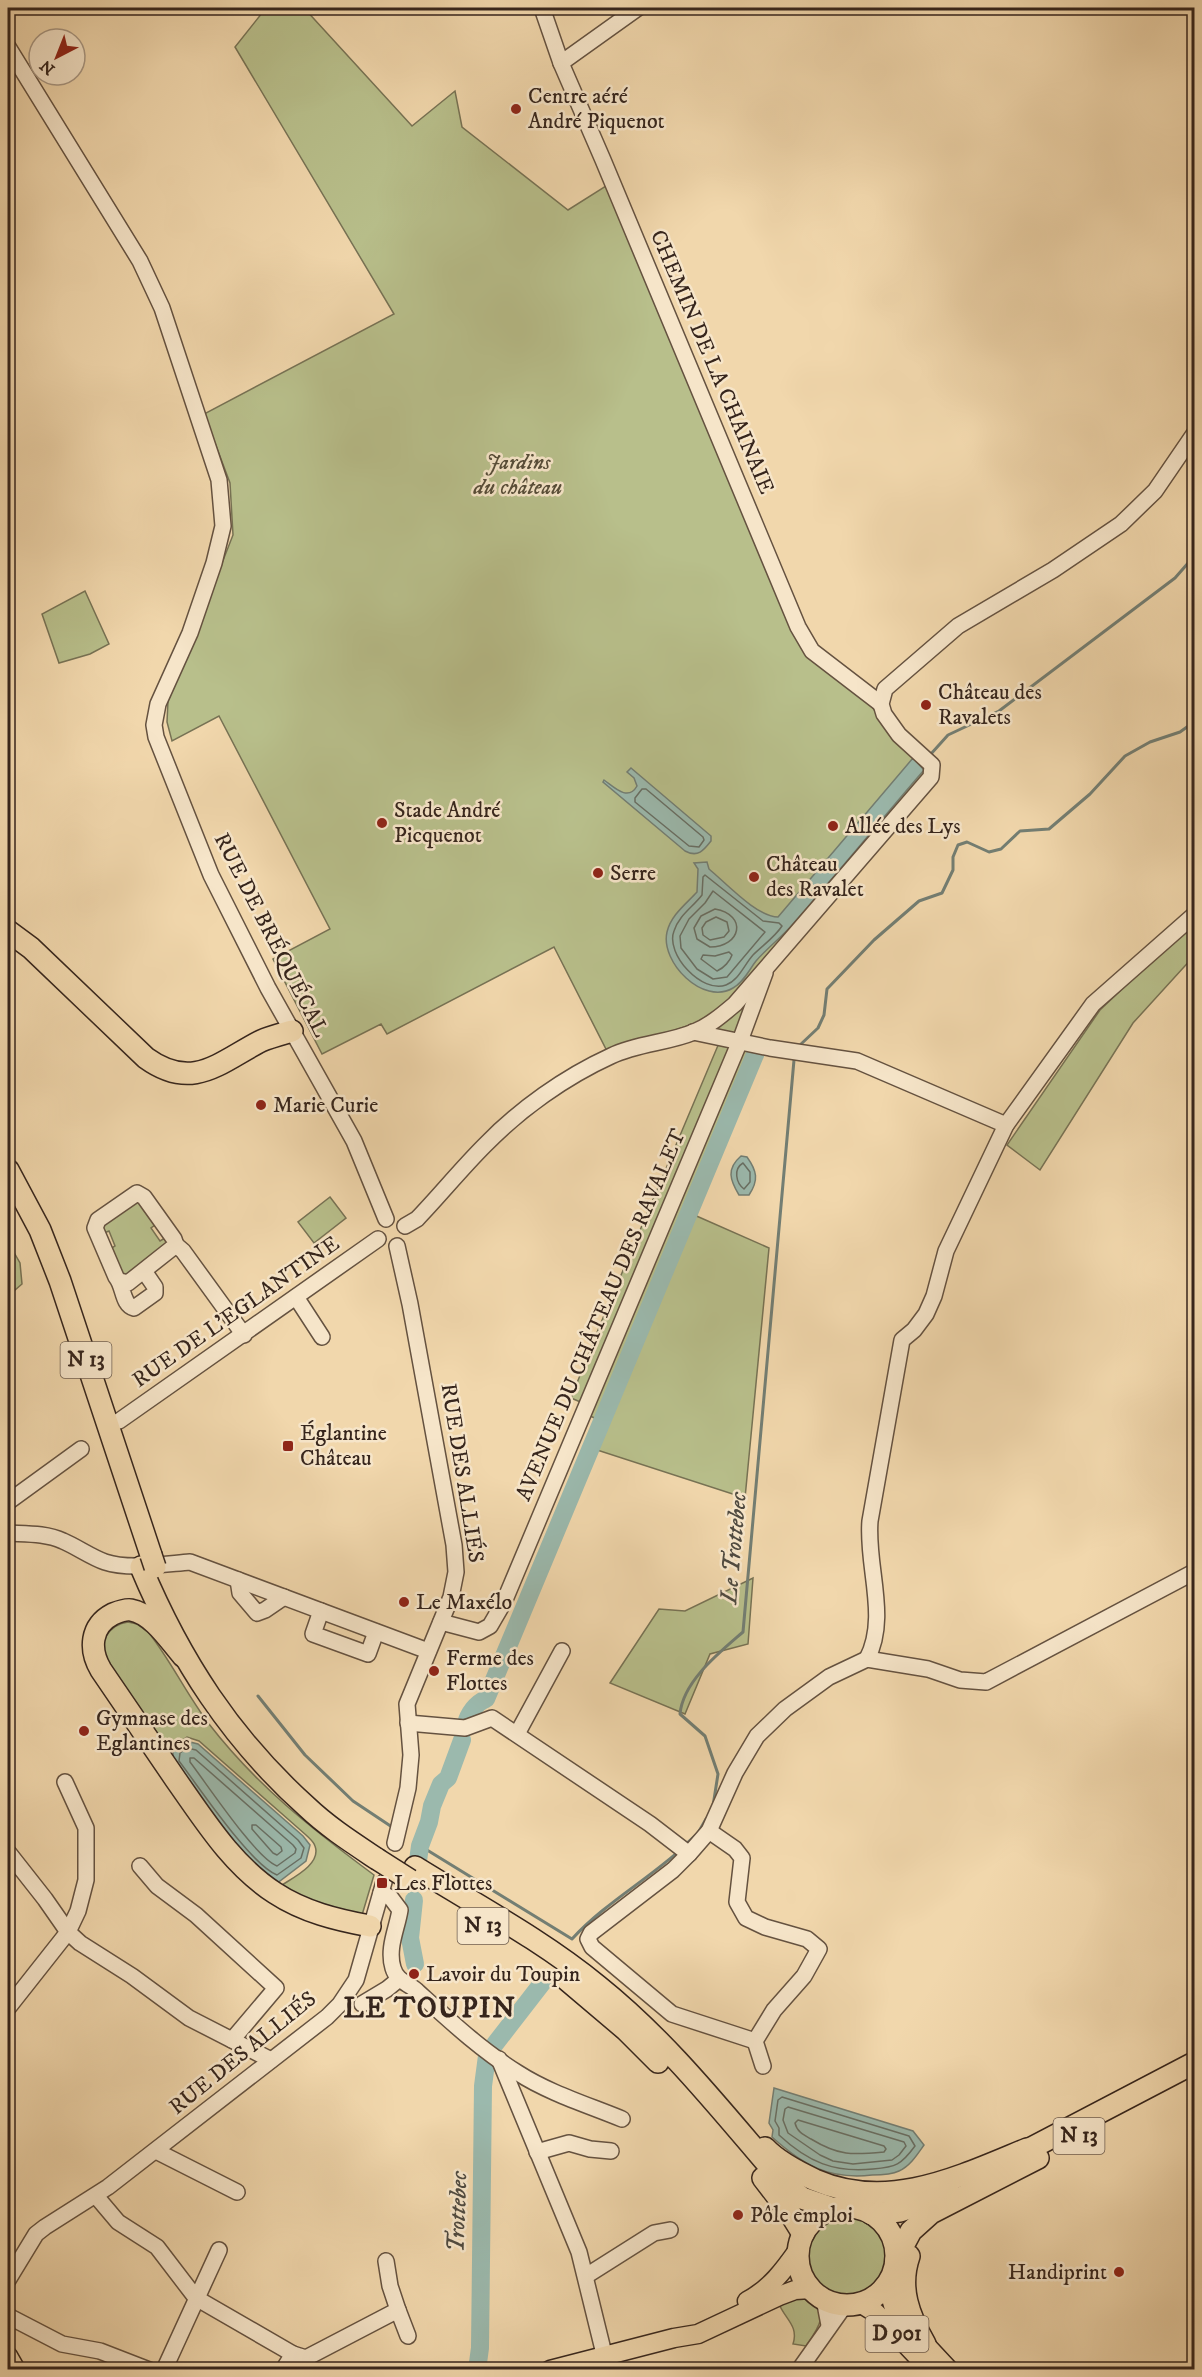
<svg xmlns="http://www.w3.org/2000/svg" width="1202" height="2377" viewBox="0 0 1202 2377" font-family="'IM FELL DW Pica',serif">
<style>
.green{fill:#b8bf8b;stroke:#777254;stroke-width:1.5}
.water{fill:#9bb9ad;stroke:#737e73;stroke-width:1.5}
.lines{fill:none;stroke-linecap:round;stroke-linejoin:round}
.shore{stroke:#686f64;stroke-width:1.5}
.stream{stroke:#737e73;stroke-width:3}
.river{stroke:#9bb9ad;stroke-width:18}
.minor-casing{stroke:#655240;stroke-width:18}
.major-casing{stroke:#36251c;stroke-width:21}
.highway-casing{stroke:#36251c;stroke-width:24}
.minor{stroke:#f6e5c9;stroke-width:15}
.major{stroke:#f1d7ac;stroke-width:18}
.highway{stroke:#f1d7ac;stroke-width:21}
.highway-bridge-casing{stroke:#36251c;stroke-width:24;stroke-linecap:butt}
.highway-bridge{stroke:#f1d7ac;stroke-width:21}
.poi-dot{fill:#8f2418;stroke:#f6e5c9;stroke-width:2}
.labels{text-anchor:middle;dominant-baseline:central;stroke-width:5;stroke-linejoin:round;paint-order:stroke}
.shield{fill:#f6e5c9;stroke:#705f50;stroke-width:1.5}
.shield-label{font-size:21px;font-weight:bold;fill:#36251c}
.poi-label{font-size:22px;fill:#36251c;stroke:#f6e5c9;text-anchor:start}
.street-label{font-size:22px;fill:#36251c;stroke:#f6e5c9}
.park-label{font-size:22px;font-style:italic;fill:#564c38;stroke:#f6e5c9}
.water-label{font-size:24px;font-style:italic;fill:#4f4a40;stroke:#f6e5c9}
.district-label{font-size:28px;font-weight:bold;letter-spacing:1.5px;fill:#36251c;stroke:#f6e5c9}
</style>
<rect width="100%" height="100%" fill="#f1d7ac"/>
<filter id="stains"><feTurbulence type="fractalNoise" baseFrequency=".00333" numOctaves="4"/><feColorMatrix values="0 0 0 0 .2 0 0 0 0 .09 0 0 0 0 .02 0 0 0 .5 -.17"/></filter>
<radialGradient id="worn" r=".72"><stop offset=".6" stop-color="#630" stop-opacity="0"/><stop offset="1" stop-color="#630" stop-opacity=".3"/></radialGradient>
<g class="green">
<polygon points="266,8 304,8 412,126 455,91 462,127 568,210 609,184 798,627 870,704 894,737 928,770 729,1002 702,1021 608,1053 554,947 387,1034 381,1024 322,1054 273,959 330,929 219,716 172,741 167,722 168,701 233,535 230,483 204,414 394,314 235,47"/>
<polygon points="1194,150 1194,234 1190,230 1189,183"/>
<polygon points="85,591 109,644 90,654 59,663 42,614"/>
<polygon points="1194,925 1194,956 1133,1023 1040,1170 1007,1145 1100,1010 1159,954"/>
<polygon points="752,988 739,1036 704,1030"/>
<polygon points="719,1043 757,1050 692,1214 769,1248 745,1498 594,1449 601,1421 588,1415 590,1406 571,1398 600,1325"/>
<polygon points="330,1197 346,1218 314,1243 298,1222"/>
<polygon points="132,1201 140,1201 155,1225 151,1228 160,1241 165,1238 170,1242 130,1277 122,1277 110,1249 115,1246 109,1231 104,1233 101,1225"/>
<polygon points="8,1242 20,1263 22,1284 8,1296"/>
<polygon points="753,1578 748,1644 710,1654 685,1714 610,1683 659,1609 685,1611"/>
<path d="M 128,1622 L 137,1624 L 149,1633 C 171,1661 187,1695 209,1724 C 257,1786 312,1829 374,1875 L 362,1915 L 352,1917 L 279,1887 C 290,1879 322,1865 315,1846 C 314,1842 309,1838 306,1835 L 199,1741 L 187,1737 L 171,1748 L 170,1763 L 101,1659 C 101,1641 108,1625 128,1622 Z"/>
<circle cx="847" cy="2256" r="40"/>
<path d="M 805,2297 C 835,2304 817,2331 806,2346 L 793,2344 C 799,2326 785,2319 779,2304 L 789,2300 Z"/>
</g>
<g class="water">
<path d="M 913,758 L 924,770 C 880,821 837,874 792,925 C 781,938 767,948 756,961 C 749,970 744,982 733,988 C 703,1006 660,962 667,932 C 671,915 686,904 697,892 L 698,869 L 694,863 L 707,862 L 709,869 C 726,883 757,917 778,917 Z"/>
<path d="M 631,768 L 711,836 L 711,841 C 704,850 698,858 685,851 L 603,782 L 604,780 C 614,787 628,802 637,786 L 634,778 L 627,772 Z"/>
<path d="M 741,1156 L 747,1157 C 757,1171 759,1180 749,1195 L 739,1195 C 730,1180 726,1169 741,1156 Z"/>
<path d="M 186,1741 L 198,1744 L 303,1836 L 310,1845 L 306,1861 L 276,1884 C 234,1851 205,1804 173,1762 L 173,1750 Z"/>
<path d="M 774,2088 L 913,2131 L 924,2145 C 917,2155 910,2166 899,2171 C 891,2175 880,2175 872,2175 C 829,2180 803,2165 772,2137 L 773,2130 L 769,2123 Z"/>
</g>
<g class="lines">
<g class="shore">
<polygon points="642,789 646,789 703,837 704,840 699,847 689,846 635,802 635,798"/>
<path d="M 705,875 L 763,921 L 779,923 L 782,926 C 775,937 762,946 753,955 C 744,965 739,980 726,985 C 702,994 665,954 674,931 C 679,915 693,907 702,895 L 703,877 Z"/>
<polygon points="713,891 765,932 727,977 713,979 697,969 681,948 680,936 689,919 705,903"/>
<path d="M 715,909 C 748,915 741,947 710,947 L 697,939 L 694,928 L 701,916 Z"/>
<polygon points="716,917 727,922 729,931 724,937 710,940 703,935 702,928 706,922"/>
<path d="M 729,952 L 732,955 C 730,961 724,968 717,971 L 701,959 L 703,955 L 715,956 Z"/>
<path d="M 743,1163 L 750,1172 L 750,1182 L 744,1189 C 736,1183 733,1169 743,1163 Z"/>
<path d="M 187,1748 L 196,1750 L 298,1840 L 304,1848 L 301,1858 L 277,1875 C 250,1864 199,1787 179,1761 L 180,1753 Z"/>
<path d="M 190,1758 L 194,1758 L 293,1845 L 296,1849 L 295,1853 L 277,1866 C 255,1857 207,1784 190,1762 Z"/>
<polygon points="252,1825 256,1825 281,1847 282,1851 277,1855 273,1853 252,1829"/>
<path d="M 782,2097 L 909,2136 L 915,2146 C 901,2165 896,2167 873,2169 C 834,2173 808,2162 779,2135 L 779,2128 L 775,2121 L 778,2100 Z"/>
<polygon points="788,2107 904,2142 906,2146 899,2155 892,2160 853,2164 833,2161 820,2155 788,2133 783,2120 785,2109"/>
<path d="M 798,2120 L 884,2146 L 886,2149 L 884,2152 C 852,2155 839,2156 811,2139 C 804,2135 797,2132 795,2123 Z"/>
</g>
<g class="stream">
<polyline points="930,755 948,735 999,711 1175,578 1189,562 1194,548"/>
<polyline points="800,1045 818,1028 824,1015 827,989 874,940 919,901 942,893 953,870 953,857 958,845 967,842 989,852 1001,849 1020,831 1049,829 1090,794 1125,756 1150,742 1180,732 1194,722"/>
<polyline points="258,1696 305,1755 353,1801 392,1827"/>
<path d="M 713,1806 L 718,1774 L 705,1736 L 680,1714 C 683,1681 720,1652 743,1632 L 794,1060"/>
<path d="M 414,1842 L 572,1939 C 603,1905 644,1882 679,1851"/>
<polyline points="686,1844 698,1833 706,1819"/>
</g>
<g class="river">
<path d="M 466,1724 C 468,1714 476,1703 486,1699 L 757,1050"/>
<polyline points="418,1861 420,1846 429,1822 432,1806 441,1784 448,1778 462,1740"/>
<polyline points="414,1900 410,1938 415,1964"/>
<polyline points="495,2044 543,1982"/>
<polyline points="477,2370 480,2348 483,2086 487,2056"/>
</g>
<defs>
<g id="minor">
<polyline points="542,8 561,63 603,160 798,627 812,651 881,704"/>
<polyline points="8,47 140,261 162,308 219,480 223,526 214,563 190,633 158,704 154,725 156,737 211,875 268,988 354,1141 386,1219"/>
<polyline points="561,63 638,8"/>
<polyline points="693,1032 770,1048 857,1061 1006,1125"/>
<path d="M 405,1226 L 417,1219 C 440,1195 461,1169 485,1145 C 520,1109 565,1077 611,1056 C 638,1043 668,1043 694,1032 C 709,1026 722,1015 735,1004 L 931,777 L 932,765 L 899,735 L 884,714 L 881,704 L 885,689 L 958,626 L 1053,570 L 1121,524 L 1155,491 L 1194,434"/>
<polyline points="176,1245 183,1251 244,1335"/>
<path d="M 120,1281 L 128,1283 L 176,1245 L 174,1239 L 144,1197 L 137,1193 L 98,1220 L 95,1228 L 116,1277 C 124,1286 122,1305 134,1308 L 155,1293 L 155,1287 L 144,1271"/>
<polyline points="296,1297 322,1337"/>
<polyline points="119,1421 378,1239"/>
<polyline points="8,1502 81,1449"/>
<path d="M 8,1533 C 26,1534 46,1533 63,1541 C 77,1547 91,1557 105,1562 C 129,1570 165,1564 190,1562 L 428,1651"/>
<polyline points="238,1580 240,1593 257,1613 265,1610 284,1597"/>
<polyline points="321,1611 313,1634 368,1654 376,1632"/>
<polyline points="441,1622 479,1632 490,1626 504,1602 740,1041 765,973"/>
<path d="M 867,1659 C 889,1617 866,1566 870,1521 L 902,1340 L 914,1330 L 926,1314 L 934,1296 L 946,1251 L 1006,1125 L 1093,1004 L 1194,915"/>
<polyline points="408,1723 465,1728 492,1718 650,1824 689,1854"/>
<polyline points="517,1734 562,1651"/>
<polyline points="709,1831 735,1849 742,1858 737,1902 746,1918 765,1927 807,1939 819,1949 804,1976 774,2010 755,2041 763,2066"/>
<polyline points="395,1843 408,1788 411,1755 407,1704 451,1597 456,1572 454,1545 410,1304 397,1246"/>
<polyline points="8,1852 45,1899 68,1932 80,1943 132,1976 189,2018 271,2060"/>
<polyline points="140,1866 157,1886 196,1915 276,1988 232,2040"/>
<path d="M 381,1893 L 391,1898 L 400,1910 C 397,1929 387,1948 393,1968 C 397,1982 409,1983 418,1992 C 450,2021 481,2050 518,2073 C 549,2093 588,2105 622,2119"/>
<polyline points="362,2004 387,1989 398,1980"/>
<polyline points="8,2008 68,1932 78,1911 86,1880 86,1828 65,1782"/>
<polyline points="755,2041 672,2014 592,1947 588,1939 591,1933 673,1870 689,1854 709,1831 735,1773 757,1736 785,1709 829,1677 867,1659 928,1669 960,1680 986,1682 1194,1572"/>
<polyline points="499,2059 579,2252 608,2370"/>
<polyline points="156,2151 237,2192"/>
<polyline points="537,2152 569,2143 590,2149 611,2151"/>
<polyline points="96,2196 118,2222 157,2247 196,2298 293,2354"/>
<polyline points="586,2276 654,2233 670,2230"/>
<polyline points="8,2280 36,2234 45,2227 108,2187 327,2017 340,2004 356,1980 384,1882"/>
<polyline points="824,2299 829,2325"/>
<polyline points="398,2310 408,2336"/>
<polyline points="8,2316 62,2344 100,2351 149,2370"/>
<polyline points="164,2370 219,2250"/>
<polyline points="283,2370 293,2354 306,2358 398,2310 390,2286 386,2261"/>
<polyline points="799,2370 845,2305"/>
</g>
<g id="major">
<polyline points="887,2285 895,2312 949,2370"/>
<path d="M 747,2301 C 770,2289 784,2270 798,2250"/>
<polyline points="860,2303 876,2313 930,2370"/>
<polyline points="8,2356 16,2370"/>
<polyline points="550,2370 674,2338 698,2334 779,2296 795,2290 811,2289"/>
</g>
<g id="highway">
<path d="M 8,931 L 31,948 L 146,1058 C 193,1092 220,1062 261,1041 C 270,1037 282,1034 292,1031"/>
<polyline points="8,1170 40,1230 60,1281 151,1555"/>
<path d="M 141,1567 C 180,1660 231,1739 307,1807 C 328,1827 353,1843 377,1859"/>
<path d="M 183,1656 C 169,1640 153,1614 131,1610 C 125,1609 118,1612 113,1614 C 90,1626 89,1650 101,1670 C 126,1707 151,1743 176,1780 C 205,1821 232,1865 275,1893 C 304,1912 337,1920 370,1926"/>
<path d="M 415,1867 C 476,1905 542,1940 598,1986 C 668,2042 724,2114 782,2181 L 802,2198 L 834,2209"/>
<polyline points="567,1980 626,2030 658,2062"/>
<path d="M 765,2148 C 778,2162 798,2172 815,2180 C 888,2212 959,2177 1027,2149"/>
<polyline points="1016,2156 1194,2063"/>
<polyline points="763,2178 790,2213 803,2234"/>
<circle cx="847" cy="2256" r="49"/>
<polyline points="872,2214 900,2211 950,2194"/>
<path d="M 909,2256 C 898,2288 909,2316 925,2344"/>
<polyline points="896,2259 911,2231 931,2213 1038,2158"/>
</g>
</defs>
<use href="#minor" class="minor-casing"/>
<use href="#major" class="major-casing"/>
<use href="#highway" class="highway-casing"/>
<use href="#minor" class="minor"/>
<use href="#major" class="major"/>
<use href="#highway" class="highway"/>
<defs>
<g id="highway-bridge">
<polyline points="151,1555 155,1567"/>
<polyline points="377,1859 410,1880"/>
</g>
</defs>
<use href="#highway-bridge" class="highway-bridge-casing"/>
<use href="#highway-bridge" class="highway-bridge"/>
</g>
<g class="poi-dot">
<circle cx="516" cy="109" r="6"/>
<circle cx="926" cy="705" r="6"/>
<circle cx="382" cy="823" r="6"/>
<circle cx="833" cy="826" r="6"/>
<circle cx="598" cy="873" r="6"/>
<circle cx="754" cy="877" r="6"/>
<circle cx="261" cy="1105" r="6"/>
<rect x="282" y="1440" width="12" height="12" rx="3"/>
<circle cx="404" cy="1602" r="6"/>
<circle cx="434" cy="1671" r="6"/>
<circle cx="84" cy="1731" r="6"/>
<rect x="376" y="1877" width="12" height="12" rx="3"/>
<circle cx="414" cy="1974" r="6"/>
<circle cx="738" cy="2215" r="6"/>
<circle cx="1119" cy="2272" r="6"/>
</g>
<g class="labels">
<g class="shield">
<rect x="60.5" y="1342" width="51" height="36" rx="4.5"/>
<rect x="457.5" y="1908" width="51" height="36" rx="4.5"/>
<rect x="1053.5" y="2118" width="51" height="36" rx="4.5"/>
<rect x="865.5" y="2316" width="63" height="36" rx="4.5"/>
</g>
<g class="shield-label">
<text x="86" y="1360">N 13</text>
<text x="483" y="1926">N 13</text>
<text x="1079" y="2136">N 13</text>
<text x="897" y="2334">D 901</text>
</g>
<g class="poi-label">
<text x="528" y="96">Centre aéré<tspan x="528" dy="25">André Piquenot</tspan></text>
<text x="938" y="692">Château des<tspan x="938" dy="25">Ravalets</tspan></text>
<text x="394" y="810">Stade André<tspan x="394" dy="25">Picquenot</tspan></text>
<text x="845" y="826">Allée des Lys</text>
<text x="766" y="864">Château<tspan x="766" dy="25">des Ravalet</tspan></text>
<text x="610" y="873">Serre</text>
<text x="273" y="1105">Marie Curie</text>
<text x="300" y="1433">Églantine<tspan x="300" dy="25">Château</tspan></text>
<text x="416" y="1602">Le Maxélo</text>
<text x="446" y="1658">Ferme des<tspan x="446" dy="25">Flottes</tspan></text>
<text x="96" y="1718">Gymnase des<tspan x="96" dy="25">Eglantines</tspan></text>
<text x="394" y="1883">Les Flottes</text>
<text x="426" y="1974">Lavoir du Toupin</text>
<text x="750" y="2215">Pôle emploi</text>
<text x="1107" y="2272" text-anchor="end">Handiprint</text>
</g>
<g class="street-label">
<text transform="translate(712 362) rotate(67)">CHEMIN DE LA CHAINAIE</text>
<text transform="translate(271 935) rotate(63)">RUE DE BRÉQUÉCAL</text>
<text transform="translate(236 1312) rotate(-35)">RUE DE L'EGLANTINE</text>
<text transform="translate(601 1315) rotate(-67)">AVENUE DU CHÂTEAU DES RAVALET</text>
<text transform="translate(462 1473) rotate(81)">RUE DES ALLIÉS</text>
<text transform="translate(243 2053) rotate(-39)">RUE DES ALLIÉS</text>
</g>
<g class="park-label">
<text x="518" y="462">Jardins<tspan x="518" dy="25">du château</tspan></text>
</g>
<g class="water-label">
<text transform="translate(734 1548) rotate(-85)">Le Trottebec</text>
<text transform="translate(458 2212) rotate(-88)">Trottebec</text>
</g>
<g class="district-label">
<text x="430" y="2008">LE TOUPIN</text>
</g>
</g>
<rect width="1202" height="2377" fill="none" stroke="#f1d7ac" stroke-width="30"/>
<rect x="9" y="9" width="1184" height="2359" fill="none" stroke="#36251c" stroke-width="3"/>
<rect x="15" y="15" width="1172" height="2347" fill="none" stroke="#36251c" stroke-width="1.5"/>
<g transform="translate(57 57) rotate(222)"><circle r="28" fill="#f6e5c9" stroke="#a99884" stroke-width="1.5"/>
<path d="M0-4.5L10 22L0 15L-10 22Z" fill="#8f2418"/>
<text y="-9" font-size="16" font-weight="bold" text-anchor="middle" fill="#36251c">N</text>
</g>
<rect width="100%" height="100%" filter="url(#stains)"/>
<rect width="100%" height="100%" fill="url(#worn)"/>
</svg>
